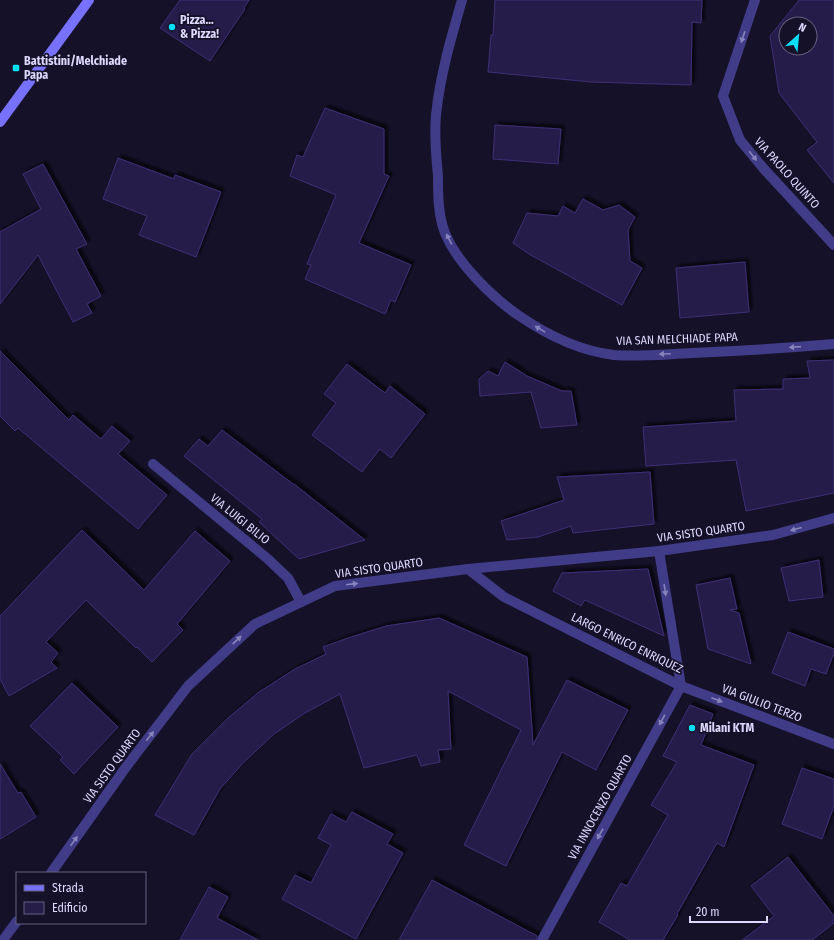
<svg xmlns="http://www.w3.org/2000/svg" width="834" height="940" viewBox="0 0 834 940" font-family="'Fira Sans Condensed',sans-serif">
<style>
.building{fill:#271d49;stroke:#3e2f75;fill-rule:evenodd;filter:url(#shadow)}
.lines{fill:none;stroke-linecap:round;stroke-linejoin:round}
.minor{stroke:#403c87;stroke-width:10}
.secondary{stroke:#7771fd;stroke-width:10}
.oneway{fill:#8783bd}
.poi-dot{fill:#08dffb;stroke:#151129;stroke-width:1.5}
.labels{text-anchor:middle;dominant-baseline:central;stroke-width:3.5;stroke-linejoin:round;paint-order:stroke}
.poi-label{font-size:12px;font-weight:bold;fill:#ded9fe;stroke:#151129;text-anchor:start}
.street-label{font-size:12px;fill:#ded9fe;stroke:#151129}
</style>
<defs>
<filter id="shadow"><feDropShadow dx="3.5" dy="-3.5" stdDeviation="1" flood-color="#0009"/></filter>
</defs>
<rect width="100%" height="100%" fill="#151129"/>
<g class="building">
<polygon points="180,0 249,0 244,8 245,9 210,61 160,28"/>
<polygon points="495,0 702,0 701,23 692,22 691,85 591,82 488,72 491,35 493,35"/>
<path d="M 799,0 L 834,0 L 834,183 L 807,150 L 817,142 L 779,93 L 770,36 ZM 786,24 L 810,24 L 810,48 L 786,48 Z"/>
<polygon points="325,108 384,129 384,174 389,176 359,243 411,265 395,302 391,300 385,314 305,279 311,265 307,264 336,195 290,176 297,155 303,157"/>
<polygon points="495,125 561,129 558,164 493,159"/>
<polygon points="118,158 174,179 175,175 221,192 196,257 139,235 147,216 103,199"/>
<polygon points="43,164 87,244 76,249 101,296 87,304 92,313 73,322 38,255 0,304 0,232 41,209 23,174"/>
<polygon points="583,199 603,210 619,205 635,217 628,230 630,261 642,268 622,305 529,254 513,243 527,213 558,216 563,206 575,213"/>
<polygon points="745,262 749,312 680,318 676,268"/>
<polygon points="0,351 69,420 73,415 101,439 112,426 130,441 118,454 167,495 138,529 18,428 15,431 0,416"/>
<polygon points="834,360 834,493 746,511 736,460 646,466 643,427 736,421 734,390 783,389 783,379 810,378 807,361"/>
<polygon points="505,362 527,376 562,391 571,391 577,425 541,428 531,392 480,396 479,379 488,371 498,376"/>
<polygon points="347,364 385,393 390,386 425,414 391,458 380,449 362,472 312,435 336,403 324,394"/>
<polygon points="222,430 293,484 294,484 365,540 299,559 259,522 262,519 184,456 199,439 208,446"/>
<polygon points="650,472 654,524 573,533 571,526 538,537 507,540 501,521 564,500 557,477"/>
<polygon points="82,530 144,590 195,531 230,561 177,624 183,630 152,662 137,647 136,648 86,600 46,642 58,653 51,662 57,668 9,696 0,679 0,616"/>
<polygon points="819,560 823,597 789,601 781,568"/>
<polygon points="648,569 664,636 585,600 581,606 553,591 562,573"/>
<polygon points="730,578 737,609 730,610 739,613 751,664 708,649 696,585"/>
<polygon points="439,618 527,657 533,745 567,680 628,710 596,770 562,752 506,866 464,845 521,730 448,691 451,749 438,750 440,762 421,766 417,755 364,768 340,694 305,713 274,734 243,763 220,789 194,835 155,815 192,754 228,718 259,692 295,669 326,654 323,647 348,638 386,626"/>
<polygon points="788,632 834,649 834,653 826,674 811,669 805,686 772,673"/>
<polygon points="72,683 118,727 74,774 60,760 63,757 30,726"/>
<polygon points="690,705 713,714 701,745 754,765 724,847 717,843 677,914 678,915 663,940 630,940 599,922 621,883 627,886 668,815 651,805 677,762 663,756"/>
<polygon points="0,764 18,793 21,792 36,817 0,839"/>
<polygon points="802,768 834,779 834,806 822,839 782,824"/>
<polygon points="352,812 393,834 387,844 403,853 356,939 282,899 295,875 311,883 331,845 318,838 331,814 346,822"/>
<polygon points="788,857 834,916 834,923 812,940 742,940 774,916 751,886"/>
<polygon points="432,880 537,936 536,940 399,940"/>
<polygon points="209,887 228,897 217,918 258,940 180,940"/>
</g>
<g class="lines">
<g class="minor">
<path d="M 462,0 C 451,38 440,76 436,115 C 434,135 436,156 438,176 C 438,195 438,215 445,233 C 457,263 492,297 518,315 C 547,335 580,351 614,355 C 640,357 667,354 692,353 C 740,351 787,348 834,344"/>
<polyline points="755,0 723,96 740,140 764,169 834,245"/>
<polyline points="153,464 268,559 288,578 301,602"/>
<polyline points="659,551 681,686"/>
<polyline points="468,569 504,597 681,686 834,744"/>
<polyline points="51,873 126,767 188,686 255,624 335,586 468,569 659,551 773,535 834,518"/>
<polyline points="3,940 17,921"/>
<polyline points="542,940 681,686"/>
</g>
<polyline class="secondary" points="0,122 89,0"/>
</g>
<defs><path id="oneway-solid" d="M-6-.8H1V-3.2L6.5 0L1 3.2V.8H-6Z"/></defs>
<g class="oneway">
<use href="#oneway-solid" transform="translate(743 37) rotate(109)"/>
<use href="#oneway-solid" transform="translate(753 156) rotate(51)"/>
<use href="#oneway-solid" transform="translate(449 239) rotate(-117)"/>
<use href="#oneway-solid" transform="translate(540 329) rotate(-149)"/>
<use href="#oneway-solid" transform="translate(795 347) rotate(176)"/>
<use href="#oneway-solid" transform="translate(665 354) rotate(177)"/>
<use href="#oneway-solid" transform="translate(796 529) rotate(165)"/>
<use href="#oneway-solid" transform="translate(352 584) rotate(-7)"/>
<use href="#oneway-solid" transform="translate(665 590) rotate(81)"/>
<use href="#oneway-solid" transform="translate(237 640) rotate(-43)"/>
<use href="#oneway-solid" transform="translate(717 700) rotate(21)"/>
<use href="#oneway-solid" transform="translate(662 720) rotate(119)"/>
<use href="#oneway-solid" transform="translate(150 736) rotate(-52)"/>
<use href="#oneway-solid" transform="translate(600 834) rotate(119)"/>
<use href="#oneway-solid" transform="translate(74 841) rotate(-55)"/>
</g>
<g class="poi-dot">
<circle cx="172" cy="27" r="4"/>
<rect x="12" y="64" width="8" height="8" rx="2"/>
<circle cx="692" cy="728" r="4"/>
</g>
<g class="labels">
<g class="poi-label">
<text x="180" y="20">Pizza...<tspan x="180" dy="14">&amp; Pizza!</tspan></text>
<text x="24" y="61">Battistini/Melchiade<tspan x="24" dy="14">Papa</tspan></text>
<text x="700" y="728">Milani KTM</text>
</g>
<g class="street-label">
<text transform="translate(787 173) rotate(48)">VIA PAOLO QUINTO</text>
<text transform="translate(677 339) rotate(-2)">VIA SAN MELCHIADE PAPA</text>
<text transform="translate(240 519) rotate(39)">VIA LUIGI BILIO</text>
<text transform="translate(701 532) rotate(-8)">VIA SISTO QUARTO</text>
<text transform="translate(379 568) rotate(-8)">VIA SISTO QUARTO</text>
<text transform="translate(627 643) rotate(26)">LARGO ENRICO ENRIQUEZ</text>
<text transform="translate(762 703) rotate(21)">VIA GIULIO TERZO</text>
<text transform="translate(112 766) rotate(-54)">VIA SISTO QUARTO</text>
<text transform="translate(600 807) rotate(-61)">VIA INNOCENZO QUARTO</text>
</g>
</g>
<rect x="16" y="872" width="130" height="52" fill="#151129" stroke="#65617e"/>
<rect x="24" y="885" width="20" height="6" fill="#7771fd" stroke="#65617e"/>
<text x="52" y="892" font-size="12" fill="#ded9fe">Strada</text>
<rect x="24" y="902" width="20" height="12" fill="#271d49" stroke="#65617e"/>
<text x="52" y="912" font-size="12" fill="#ded9fe">Edificio</text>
<g transform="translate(798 36) rotate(27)"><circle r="19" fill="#151129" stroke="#65617e"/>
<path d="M0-3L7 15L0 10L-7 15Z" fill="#08dffb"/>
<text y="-6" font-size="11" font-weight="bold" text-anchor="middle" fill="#ded9fe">N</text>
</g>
<path d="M690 916v6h77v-6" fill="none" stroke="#ded9fe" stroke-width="2"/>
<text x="696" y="916" font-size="12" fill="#ded9fe" stroke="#151129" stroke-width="3" paint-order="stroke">20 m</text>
</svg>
